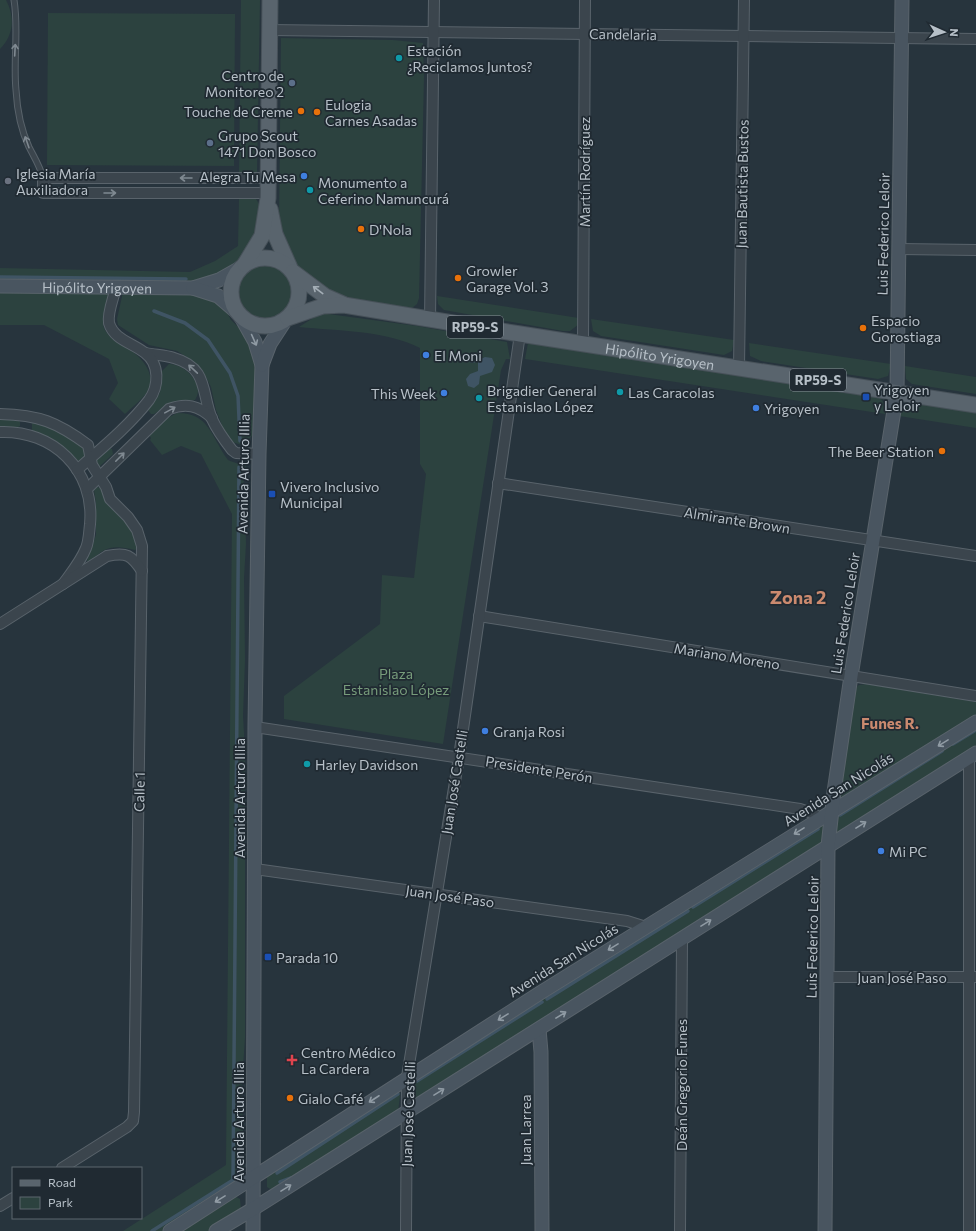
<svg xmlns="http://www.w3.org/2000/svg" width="976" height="1231" viewBox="0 0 976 1231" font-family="Commissioner,sans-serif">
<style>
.green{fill:#2c423f}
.water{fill:#3f5464}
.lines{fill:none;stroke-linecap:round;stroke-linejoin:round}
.stream{stroke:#3f5464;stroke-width:3.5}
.lane-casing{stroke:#59636b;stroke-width:7}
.street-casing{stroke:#59636b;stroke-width:12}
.secondary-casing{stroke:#59636b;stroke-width:15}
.primary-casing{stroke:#475159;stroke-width:17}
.lane{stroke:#3b454d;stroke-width:5}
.street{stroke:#3b454d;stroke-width:10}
.secondary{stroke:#495560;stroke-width:13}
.primary{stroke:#59646d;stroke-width:15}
.oneway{stroke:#7f8991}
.oneway2{stroke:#a4aeb6}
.oneway3{stroke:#909ba4}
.culture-dot{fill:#0f9aa8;stroke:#202a32;stroke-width:1.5}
.service-dot{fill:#5c6f8a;stroke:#202a32;stroke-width:1.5}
.food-dot{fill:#e8710a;stroke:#202a32;stroke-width:1.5}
.shop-dot{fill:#3f7fe0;stroke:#202a32;stroke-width:1.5}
.worship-dot{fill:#6b7280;stroke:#202a32;stroke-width:1.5}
.transit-dot{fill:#1a4fb4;stroke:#202a32;stroke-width:1.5}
.health-dot{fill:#e0444e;stroke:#202a32;stroke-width:1.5}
.labels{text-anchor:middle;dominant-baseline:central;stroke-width:3.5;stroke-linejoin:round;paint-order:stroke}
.shield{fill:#202a32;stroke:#8a939b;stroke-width:1}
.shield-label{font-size:13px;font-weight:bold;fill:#b7c0c8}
.street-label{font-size:14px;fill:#b7c0c8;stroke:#202a32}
.poi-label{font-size:14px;fill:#b7c0c8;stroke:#202a32;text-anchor:start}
.park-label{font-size:14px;fill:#779c7b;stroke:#202a32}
.neighbourhood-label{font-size:15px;font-weight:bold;fill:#cb8a6f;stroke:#202a32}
.district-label{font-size:18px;font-weight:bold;fill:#cb8a6f;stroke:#202a32}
</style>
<rect width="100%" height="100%" fill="#27343d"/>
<g class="green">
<path d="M 0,0 L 6,0 C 15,17 14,35 0,49 Z"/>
<polygon points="241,0 260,0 257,173 256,176 239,176"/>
<polygon points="48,13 235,14 234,166 47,165"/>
<polygon points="281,38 393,40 423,43 424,77 419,298 417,304 412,308 344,299 310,281 292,259 279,225"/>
<polygon points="239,199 256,199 259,204 257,228 244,256 227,270 197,282 0,279 0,268 190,272 215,261 238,246"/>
<circle cx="267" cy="292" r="28"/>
<path d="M 0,292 L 108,294 C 109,306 99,318 105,330 C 110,340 121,344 129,349 C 144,359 159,378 145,395 C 139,402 131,408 125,414 L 109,399 L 118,383 L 109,359 L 44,325 L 0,325 Z"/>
<polygon points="123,292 195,293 216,302 225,309 231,320 248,337 257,362 254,434 242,445 232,442 223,428 216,410 211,387 203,371 190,359 177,351 149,345 118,325 117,319"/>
<polygon points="437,296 579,318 579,324 570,331 563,331 444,310 438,304"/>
<path d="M 321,313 L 417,326 L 507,342 L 510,359 L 506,359 L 501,370 L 443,744 L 284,719 L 284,696 L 380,624 L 382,575 L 414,578 L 426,474 L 420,464 L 420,348 C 384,330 339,331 299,327 Z"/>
<polygon points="591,319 734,340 732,351 724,355 601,336 593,331"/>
<polygon points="528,343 880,397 885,405 885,414 525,359"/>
<polygon points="749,343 891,364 888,376 878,379 761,361 750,356"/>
<path d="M 169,364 C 185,364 206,385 195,400 L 169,404 L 154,414 L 151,414 L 148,410 L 160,393 L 162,371 Z"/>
<polygon points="905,366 976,377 976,394 912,384 906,379"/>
<polygon points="907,401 976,412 976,428 899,416 902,406"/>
<path d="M 177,413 C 210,413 211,437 228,460 C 235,464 246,463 250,471 L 244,480 L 242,491 L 245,501 L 246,544 L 244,578 L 245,660 L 243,716 L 245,750 L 245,1038 L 242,1082 L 244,1170 L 244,1178 L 164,1231 L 123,1231 L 226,1165 L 232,514 L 201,454 L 181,446 L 162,455 L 150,440 L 151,438 L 149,435 L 162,421 Z"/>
<polygon points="0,419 16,419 20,422 20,426 16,428 0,427"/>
<path d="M 36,422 C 54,429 70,437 85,450 L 85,457 L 80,461 L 75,460 L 44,436 L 32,431 L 32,423 Z"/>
<polygon points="108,448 112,449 113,454 100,466 97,466 96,459"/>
<path d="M 97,487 L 101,488 L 128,523 L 138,547 L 135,550 C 112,545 107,546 89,562 L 87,561 L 96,535 L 96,503 L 94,490 Z"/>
<polygon points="867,684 976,702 976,716 838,802 854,689 859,685"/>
<polygon points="976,724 976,749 836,835 835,816"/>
<polygon points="824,824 823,842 412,1101 410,1098 412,1079"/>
<polygon points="399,1091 400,1096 398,1112 272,1190 267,1187 267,1176"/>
<polygon points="234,1196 240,1199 241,1209 208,1231 176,1231"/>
</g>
<polygon class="water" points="474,353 479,360 485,357 492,358 495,365 492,372 480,376 479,384 474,388 468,386 466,379 470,374 478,371 478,362 471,363 468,359 469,354"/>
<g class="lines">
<g class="stream">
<polyline points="0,277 186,279"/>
<polyline points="154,311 185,323 208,340 230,373 238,396 240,441"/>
<polyline points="953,744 976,730"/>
<polyline points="840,815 942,751"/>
<polyline points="693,907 818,829"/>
<polyline points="547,999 688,911"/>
<polyline points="417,1081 542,1002"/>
<polyline points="277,1173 398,1094"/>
<polyline points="280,1182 291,1178"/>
<polyline points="152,1231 233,1180 239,467"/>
</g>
<defs>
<path id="lane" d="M 14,0 C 19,30 13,60 16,90 C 17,108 21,130 29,147 C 34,157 40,166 43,178"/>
<g id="street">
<polyline points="269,30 976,39"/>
<polyline points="268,193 43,193 43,178 268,178"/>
<polyline points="899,249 976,250"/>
<polyline points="430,320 434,0"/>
<polyline points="583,344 585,0"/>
<path d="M 146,353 C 155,355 165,355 174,358 C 209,368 201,393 212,419 C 217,430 225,441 232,450 L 236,453 L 259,454"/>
<polyline points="739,368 744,0"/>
<path d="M 0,414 C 39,415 57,422 88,445 L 92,465 L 106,487 L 110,499 L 128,517 L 137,530 L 142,546 L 134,1112 L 133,1121 L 127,1127 L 62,1168"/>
<path d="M 0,432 C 53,430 95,470 90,524 C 89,532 89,541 86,548 C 81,561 71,573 63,584"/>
<path d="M 77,470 C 102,448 129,426 149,400 C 159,386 160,364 145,353 C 133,343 114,340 109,323 C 107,313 114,297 116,287"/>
<polyline points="498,483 976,556"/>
<path d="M 87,489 L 169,409 C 186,403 198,405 212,418"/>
<polyline points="479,616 976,696"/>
<path d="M 0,624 L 107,556 C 127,552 131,555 142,571"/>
<polyline points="255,727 800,809 812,813 820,818"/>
<polyline points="969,758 969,1231"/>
<polyline points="255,869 627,921 646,927"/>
<polyline points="827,977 976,977"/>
<polyline points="0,1206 13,1198"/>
<polyline points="406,1231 407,1077 459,757 520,334"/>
<polyline points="680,1231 682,939"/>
</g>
<g id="secondary">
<path id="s1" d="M 0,286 L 193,288 L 219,280 L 242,267"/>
<polyline points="193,288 218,296 239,314"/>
<polyline points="241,317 255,342 262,365 259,454 255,727 253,1231"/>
<polyline points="262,365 270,344 285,321"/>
<polyline points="539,1029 541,1052 542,1231"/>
<polyline points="170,1231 540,993 976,722"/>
<polyline points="216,1231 253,1209 976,753"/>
<polyline points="825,1231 828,846 834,792 851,676 897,392 902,0"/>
</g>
<g id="primary">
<polyline points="270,209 275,234 290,268"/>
<circle cx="265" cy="292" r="34"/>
<polyline points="245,264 262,236 268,198 270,0"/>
<polyline points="293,272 325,296 343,304"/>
<path id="s2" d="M 288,318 L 323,306 L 344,305 L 520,334 L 976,405"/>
</g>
</defs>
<use href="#lane" class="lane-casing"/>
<use href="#street" class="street-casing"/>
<use href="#secondary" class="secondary-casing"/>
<use href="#primary" class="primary-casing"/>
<use href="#lane" class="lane"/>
<use href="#street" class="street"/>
<use href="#secondary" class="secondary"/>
<use href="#primary" class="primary"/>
</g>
<defs><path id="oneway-shaft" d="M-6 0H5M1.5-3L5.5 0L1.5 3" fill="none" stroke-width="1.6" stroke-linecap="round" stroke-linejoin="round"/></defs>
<g class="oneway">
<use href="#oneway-shaft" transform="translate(15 50) rotate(-87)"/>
<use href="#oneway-shaft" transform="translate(27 142) rotate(-109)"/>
<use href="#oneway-shaft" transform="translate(186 178) rotate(-180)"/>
<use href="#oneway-shaft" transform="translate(110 193)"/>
<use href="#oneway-shaft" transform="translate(193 369) rotate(-137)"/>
<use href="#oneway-shaft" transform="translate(170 410) rotate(-29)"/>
<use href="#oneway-shaft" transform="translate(120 457) rotate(-45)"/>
</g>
<use class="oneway2" href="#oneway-shaft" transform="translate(318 290) rotate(-143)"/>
<g class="oneway3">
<use href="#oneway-shaft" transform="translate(254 340) rotate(66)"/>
<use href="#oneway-shaft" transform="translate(943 743) rotate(148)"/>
<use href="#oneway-shaft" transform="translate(861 825) rotate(-32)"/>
<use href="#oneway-shaft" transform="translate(799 831) rotate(148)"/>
<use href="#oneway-shaft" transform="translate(706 923) rotate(-32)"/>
<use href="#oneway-shaft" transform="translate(613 947) rotate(148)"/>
<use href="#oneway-shaft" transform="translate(561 1015) rotate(-32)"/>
<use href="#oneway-shaft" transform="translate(503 1017) rotate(148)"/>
<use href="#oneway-shaft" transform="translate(439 1092) rotate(-32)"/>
<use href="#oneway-shaft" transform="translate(374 1099) rotate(147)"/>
<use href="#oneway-shaft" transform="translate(286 1188) rotate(-32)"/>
<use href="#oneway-shaft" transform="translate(220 1199) rotate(148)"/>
</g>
<g class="culture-dot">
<circle cx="399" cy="58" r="4"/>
<circle cx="310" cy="190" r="4"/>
<circle cx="620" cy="392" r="4"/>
<circle cx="479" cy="398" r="4"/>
<circle cx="307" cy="764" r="4"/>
</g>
<g class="service-dot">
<circle cx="292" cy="83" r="4"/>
<circle cx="210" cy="143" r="4"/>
</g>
<g class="food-dot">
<circle cx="301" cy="111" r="4"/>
<circle cx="317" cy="112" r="4"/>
<circle cx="361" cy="229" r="4"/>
<circle cx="458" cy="278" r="4"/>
<circle cx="863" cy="328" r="4"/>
<circle cx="942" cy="451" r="4"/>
<circle cx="290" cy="1098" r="4"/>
</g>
<g class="shop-dot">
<circle cx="304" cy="176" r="4"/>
<circle cx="426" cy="355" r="4"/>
<circle cx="444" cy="393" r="4"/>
<circle cx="756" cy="408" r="4"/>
<circle cx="485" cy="731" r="4"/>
<circle cx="881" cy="851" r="4"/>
</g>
<circle class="worship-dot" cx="8" cy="181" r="4"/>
<g class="transit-dot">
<rect x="862" y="393" width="8" height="8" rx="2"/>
<rect x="268" y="490" width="8" height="8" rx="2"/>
<rect x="264" y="953" width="8" height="8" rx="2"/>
</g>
<path class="health-dot" d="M290 1054h4v4h4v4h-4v4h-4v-4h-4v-4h4z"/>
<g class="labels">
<g class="shield">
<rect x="447" y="316" width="56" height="22" rx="3"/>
<rect x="790" y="369" width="56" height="22" rx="3"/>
</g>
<g class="shield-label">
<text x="475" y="327">RP59-S</text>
<text x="818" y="380">RP59-S</text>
</g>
<g class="street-label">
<text transform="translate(623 34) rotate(1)">Candelaria</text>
<text transform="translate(584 172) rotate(-90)">Martín Rodríguez</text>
<text transform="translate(742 184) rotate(-89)">Juan Bautista Bustos</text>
<text transform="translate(883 234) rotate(-89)">Luis Federico Leloir</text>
<text stroke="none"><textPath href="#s1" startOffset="97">Hipólito Yrigoyen</textPath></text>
<text stroke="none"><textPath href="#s2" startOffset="378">Hipólito Yrigoyen</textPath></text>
<text transform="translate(243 474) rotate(-89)">Avenida Arturo Illia</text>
<text transform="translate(737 520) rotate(9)">Almirante Brown</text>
<text transform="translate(845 613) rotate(-81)">Luis Federico Leloir</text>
<text transform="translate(727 656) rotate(9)">Mariano Moreno</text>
<text transform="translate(539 769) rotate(9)">Presidente Perón</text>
<text transform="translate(454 782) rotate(-81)">Juan José Castelli</text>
<text transform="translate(838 789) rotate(-32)">Avenida San Nicolás</text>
<text transform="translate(139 792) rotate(-89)">Calle 1</text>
<text transform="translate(239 798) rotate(-90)">Avenida Arturo Illia</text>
<text transform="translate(450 896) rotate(8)">Juan José Paso</text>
<text transform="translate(812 937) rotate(-89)">Luis Federico Leloir</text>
<text transform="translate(563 960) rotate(-32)">Avenida San Nicolás</text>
<text x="902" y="977">Juan José Paso</text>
<text transform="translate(681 1085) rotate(-90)">Deán Gregorio Funes</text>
<text transform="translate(408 1114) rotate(-88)">Juan José Castelli</text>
<text transform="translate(238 1122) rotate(-90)">Avenida Arturo Illia</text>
<text transform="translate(525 1130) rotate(-90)">Juan Larrea</text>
</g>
<g class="poi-label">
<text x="407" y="50">Estación<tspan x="407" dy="16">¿Reciclamos Juntos?</tspan></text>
<text x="284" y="75" text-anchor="end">Centro de<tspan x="284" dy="16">Monitoreo 2</tspan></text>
<text x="325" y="104">Eulogia<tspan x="325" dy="16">Carnes Asadas</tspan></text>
<text x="293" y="111" text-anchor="end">Touche de Creme</text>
<text x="218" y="135">Grupo Scout<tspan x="218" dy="16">1471 Don Bosco</tspan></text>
<text x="16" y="173">Iglesia María<tspan x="16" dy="16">Auxiliadora</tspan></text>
<text x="296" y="176" text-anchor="end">Alegra Tu Mesa</text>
<text x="318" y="182">Monumento a<tspan x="318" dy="16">Ceferino Namuncurá</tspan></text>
<text x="369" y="229">D'Nola</text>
<text x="466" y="270">Growler<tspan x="466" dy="16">Garage Vol. 3</tspan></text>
<text x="871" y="320">Espacio<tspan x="871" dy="16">Gorostiaga</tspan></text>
<text x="434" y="355">El Moni</text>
<text x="874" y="389">Yrigoyen<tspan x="874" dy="16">y Leloir</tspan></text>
<text x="487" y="390">Brigadier General<tspan x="487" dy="16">Estanislao López</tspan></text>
<text x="628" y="392">Las Caracolas</text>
<text x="436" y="393" text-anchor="end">This Week</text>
<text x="764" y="408">Yrigoyen</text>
<text x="934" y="451" text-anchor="end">The Beer Station</text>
<text x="280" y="486">Vivero Inclusivo<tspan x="280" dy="16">Municipal</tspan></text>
<text x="493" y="731">Granja Rosi</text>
<text x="315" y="764">Harley Davidson</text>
<text x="889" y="851">Mi PC</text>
<text x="276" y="957">Parada 10</text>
<text x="301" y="1052">Centro Médico<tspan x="301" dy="16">La Cardera</tspan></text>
<text x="298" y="1098">Gialo Café</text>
</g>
<g class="park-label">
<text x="396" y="673">Plaza<tspan x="396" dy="16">Estanislao López</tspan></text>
</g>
<g class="neighbourhood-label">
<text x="890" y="723">Funes R.</text>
</g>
<g class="district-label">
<text x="798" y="597">Zona 2</text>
</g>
</g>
<rect x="12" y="1167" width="130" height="52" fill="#202a32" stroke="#5c666e"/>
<rect x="20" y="1180" width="20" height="6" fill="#59646d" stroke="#5c666e"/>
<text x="48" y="1187" font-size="12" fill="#b7c0c8">Road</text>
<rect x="20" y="1197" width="20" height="12" fill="#2c423f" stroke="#5c666e"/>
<text x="48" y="1207" font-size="12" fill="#b7c0c8">Park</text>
<g transform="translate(944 32) rotate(93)" stroke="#202a32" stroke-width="3" paint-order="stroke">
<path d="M0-3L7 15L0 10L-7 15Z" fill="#b7c0c8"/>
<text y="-6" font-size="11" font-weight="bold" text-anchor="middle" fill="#b7c0c8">N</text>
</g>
</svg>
